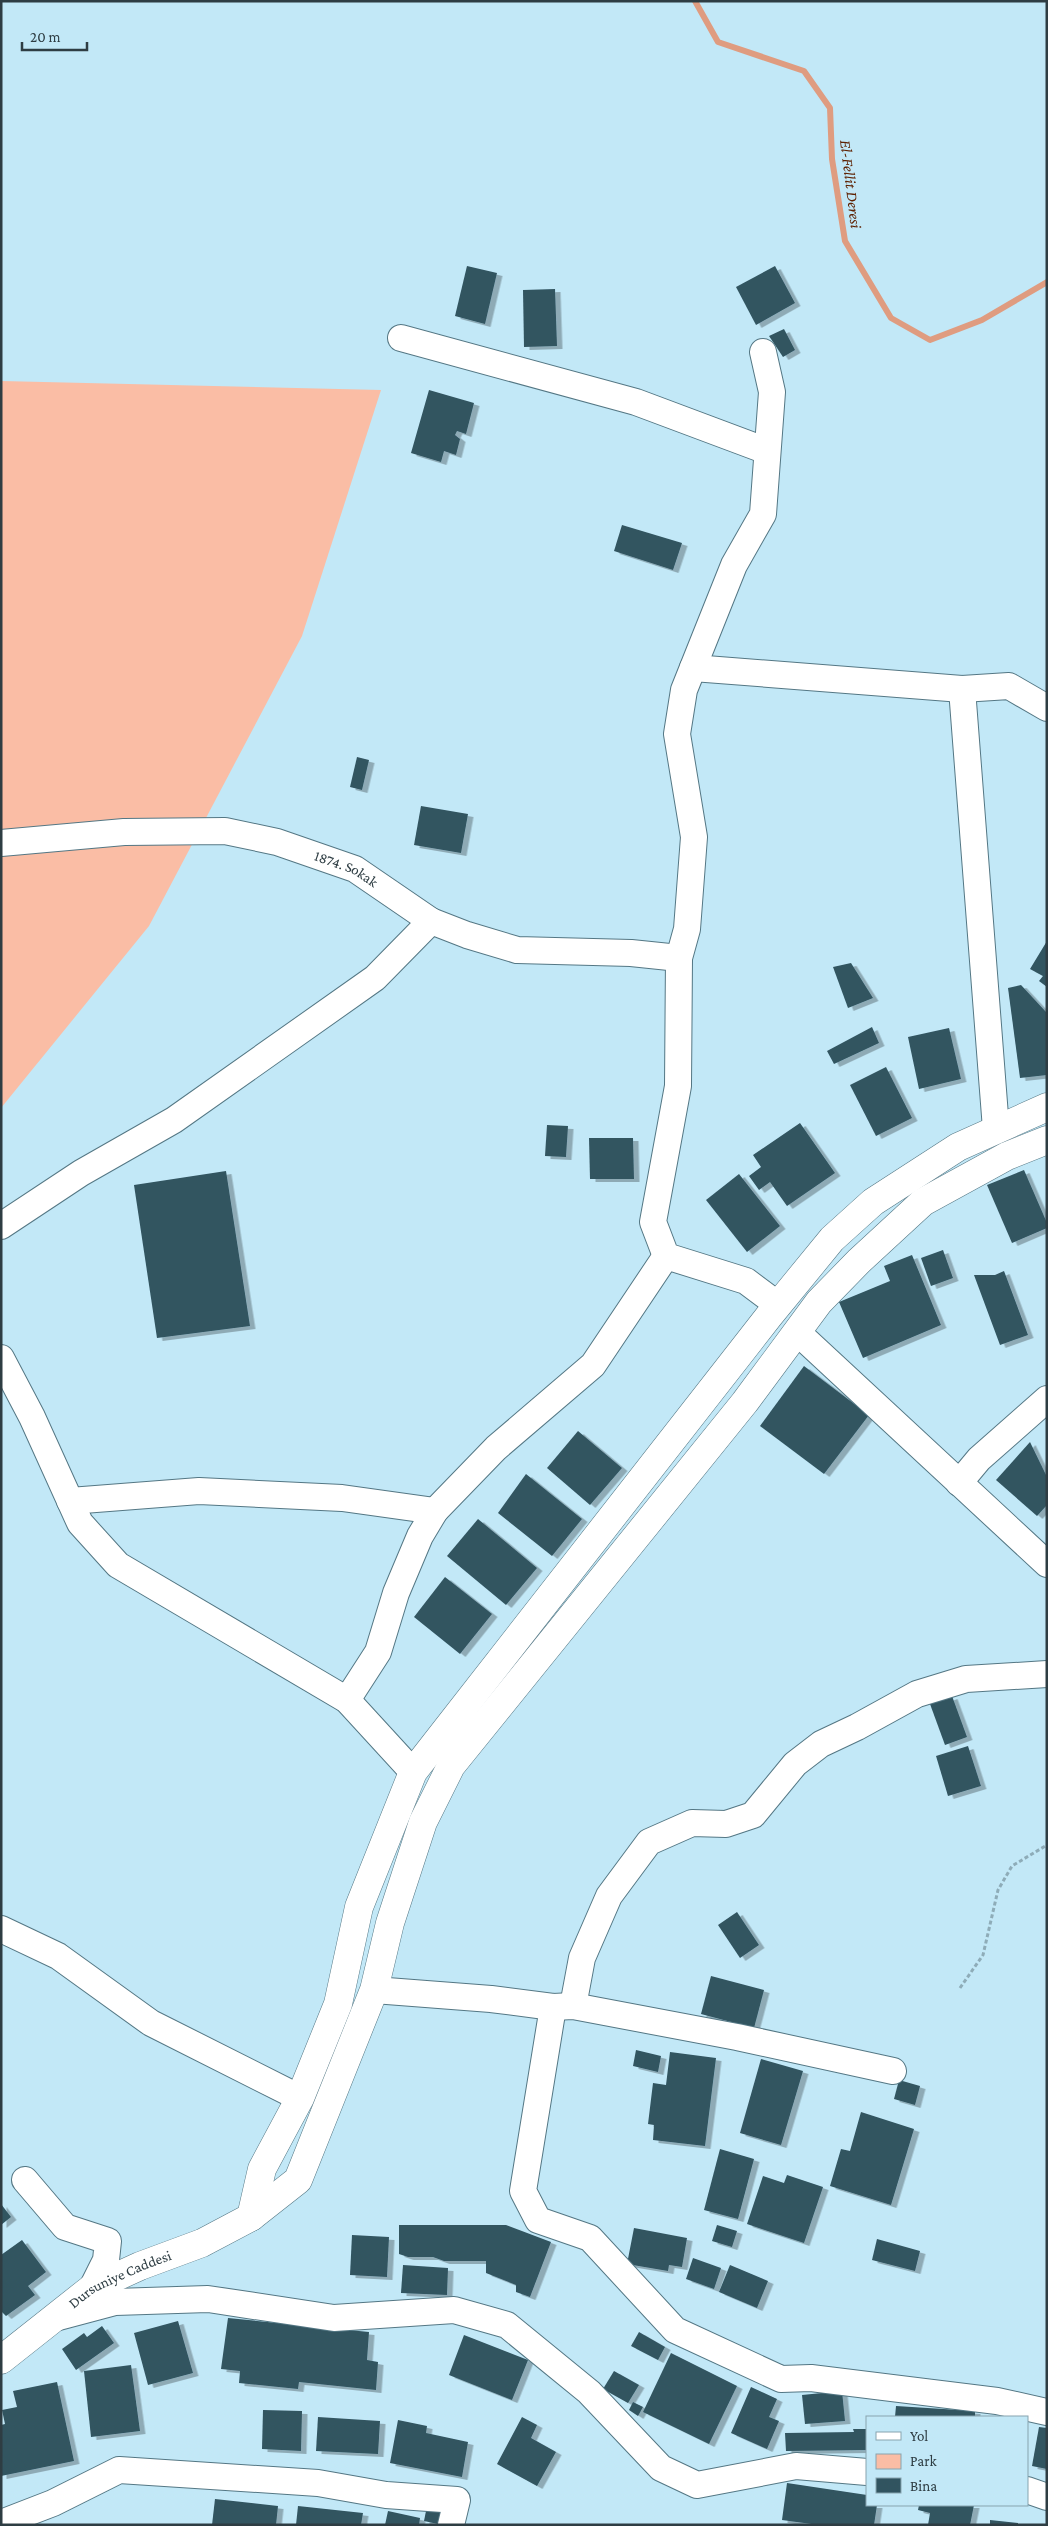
<svg xmlns="http://www.w3.org/2000/svg" width="1048" height="2526" viewBox="0 0 1048 2526" font-family="'Crimson Pro',serif">
<style>
.green{fill:#fabda5}
.lines{fill:none;stroke-linecap:round;stroke-linejoin:round}
.stream{stroke:#df9c80;stroke-width:6}
.building{fill:#315460;filter:url(#shadow)}
.minor-casing{stroke:#547784;stroke-width:28}
.tertiary-casing{stroke:#547784;stroke-width:29}
.path{stroke:#8eacb8;stroke-width:3;stroke-dasharray:4 2.5;stroke-linecap:butt}
.minor{stroke:#fff;stroke-width:26}
.tertiary{stroke:#fff;stroke-width:28}
.labels{text-anchor:middle;dominant-baseline:central;stroke-width:5;stroke-linejoin:round;paint-order:stroke}
.street-label{font-size:15px;fill:#2e3d43;stroke:#c2e8f7}
.water-label{font-size:16px;font-style:italic;fill:#5e2203;stroke:#c2e8f7}
</style>
<defs>
<filter id="shadow"><feDropShadow dx="5.5" dy="3" stdDeviation="0" flood-color="#0004"/></filter>
</defs>
<rect width="100%" height="100%" fill="#c2e8f7"/>
<polygon class="green" points="1,381 381,390 302,636 149,926 1,1108"/>
<g class="lines">
<polyline class="stream" points="695,1 718,42 804,71 830,108 832,159 845,241 891,318 930,340 982,320 1047,282"/>
</g>
<g class="building">
<polygon points="467,266 497,273 485,324 455,316"/>
<polygon points="775,266 795,303 756,325 736,287"/>
<polygon points="555,289 557,346 524,347 523,290"/>
<polygon points="784,329 795,350 783,357 769,336"/>
<polygon points="429,390 474,403 466,434 457,431 455,435 460,439 456,455 444,451 441,462 411,453"/>
<polygon points="622,525 682,543 673,570 614,551"/>
<polygon points="357,757 369,760 362,790 350,787"/>
<polygon points="421,806 468,814 461,853 414,845"/>
<polygon points="1047,941 1047,987 1039,981 1043,976 1030,969"/>
<polygon points="851,963 873,998 848,1008 833,967"/>
<polygon points="1021,985 1047,1013 1047,1075 1020,1078 1008,988"/>
<polygon points="872,1027 879,1043 834,1064 827,1051"/>
<polygon points="949,1028 961,1079 919,1089 908,1037"/>
<polygon points="886,1067 912,1118 876,1136 850,1085"/>
<polygon points="800,1123 835,1173 787,1206 770,1182 759,1190 749,1176 761,1167 753,1155"/>
<polygon points="547,1125 568,1126 566,1157 545,1156"/>
<polygon points="589,1138 633,1138 634,1179 590,1179"/>
<polygon points="1024,1170 1047,1223 1047,1228 1012,1243 987,1185"/>
<polygon points="226,1171 250,1326 157,1338 134,1185"/>
<polygon points="739,1174 780,1226 747,1252 706,1200"/>
<polygon points="943,1250 953,1278 931,1286 921,1258"/>
<polygon points="912,1255 941,1325 863,1358 839,1302 890,1281 884,1266"/>
<polygon points="1004,1271 1028,1335 1000,1345 974,1275 995,1275"/>
<polygon points="804,1366 869,1415 824,1474 760,1426"/>
<polygon points="578,1431 622,1468 590,1505 547,1468"/>
<polygon points="1030,1442 1047,1477 1047,1505 1037,1516 996,1480"/>
<polygon points="526,1474 582,1519 552,1556 498,1513"/>
<polygon points="478,1519 537,1568 506,1605 447,1556"/>
<polygon points="445,1577 492,1614 460,1654 414,1617"/>
<polygon points="952,1696 967,1737 945,1745 930,1704"/>
<polygon points="968,1746 981,1786 948,1796 936,1756"/>
<polygon points="737,1912 759,1945 740,1958 718,1925"/>
<polygon points="711,1976 764,1990 754,2028 701,2014"/>
<polygon points="636,2050 661,2056 658,2072 633,2066"/>
<polygon points="670,2052 716,2058 705,2146 653,2140 654,2125 648,2124 653,2083 666,2085"/>
<polygon points="761,2059 803,2071 781,2145 740,2133"/>
<polygon points="899,2080 920,2086 915,2105 894,2099"/>
<polygon points="861,2112 914,2129 891,2205 830,2186 841,2149 850,2151"/>
<polygon points="720,2149 754,2159 738,2219 704,2210"/>
<polygon points="787,2175 823,2187 804,2243 747,2224 763,2176 784,2183"/>
<polygon points="1,2204 11,2217 1,2225"/>
<polygon points="399,2225 506,2225 551,2242 530,2297 516,2292 516,2285 486,2273 486,2261 444,2261 433,2257 408,2257 399,2254"/>
<polygon points="717,2225 737,2231 732,2247 712,2241"/>
<polygon points="634,2228 687,2238 682,2267 669,2265 668,2271 627,2264"/>
<polygon points="352,2235 389,2237 387,2277 350,2275"/>
<polygon points="877,2239 920,2251 915,2271 872,2260"/>
<polygon points="22,2240 46,2272 28,2286 35,2295 6,2316 1,2311 1,2255"/>
<polygon points="693,2258 721,2268 714,2289 686,2279"/>
<polygon points="403,2265 448,2268 447,2295 401,2293"/>
<polygon points="730,2265 768,2281 757,2308 719,2292"/>
<polygon points="228,2318 369,2332 367,2360 378,2362 376,2390 299,2382 298,2389 239,2383 240,2371 221,2369"/>
<polygon points="178,2321 193,2373 148,2385 134,2333"/>
<polygon points="102,2326 114,2343 76,2370 62,2349 84,2333 87,2337"/>
<polygon points="639,2332 665,2347 658,2360 631,2346"/>
<polygon points="464,2335 528,2360 512,2400 449,2375"/>
<polygon points="671,2353 737,2386 709,2444 643,2412"/>
<polygon points="131,2365 140,2431 91,2437 84,2371"/>
<polygon points="614,2371 639,2385 628,2403 603,2389"/>
<polygon points="57,2382 74,2461 1,2476 1,2425 5,2424 2,2410 17,2407 13,2391"/>
<polygon points="751,2387 777,2399 769,2417 779,2421 767,2449 731,2433"/>
<polygon points="842,2391 845,2421 805,2424 802,2395"/>
<polygon points="633,2402 643,2407 638,2416 629,2410"/>
<polygon points="896,2406 975,2411 975,2417 895,2417"/>
<polygon points="263,2410 302,2411 301,2451 262,2449"/>
<polygon points="318,2417 380,2421 378,2454 316,2451"/>
<polygon points="522,2417 537,2425 531,2438 556,2452 537,2486 497,2464"/>
<polygon points="398,2420 427,2426 426,2433 468,2442 462,2477 390,2463"/>
<polygon points="1039,2427 1047,2428 1047,2469 1032,2466"/>
<polygon points="853,2429 867,2429 867,2450 786,2451 785,2433 854,2432"/>
<polygon points="787,2483 867,2495 867,2505 877,2505 874,2525 819,2525 782,2520"/>
<polygon points="215,2499 278,2506 276,2525 212,2525"/>
<polygon points="428,2501 442,2504 438,2524 424,2521"/>
<polygon points="919,2505 974,2505 970,2525 928,2525 930,2513 918,2510"/>
<polygon points="298,2506 363,2513 361,2525 296,2525"/>
<polygon points="388,2511 420,2518 419,2525 385,2525"/>
<polygon points="990,2520 1018,2523 1018,2525 990,2525"/>
</g>
<g class="lines">
<defs>
<g id="minor">
<polyline points="401,338 636,402 767,451"/>
<polyline points="763,352 772,392 763,514 734,565 684,690 677,734 694,837 687,929 679,958 678,1086 653,1222 666,1256 746,1281 778,1305"/>
<polyline points="693,668 962,689 1009,686 1047,708"/>
<polyline points="962,689 996,1129"/>
<path id="s1" d="M 1,843 L 124,832 L 225,831 L 277,842 L 355,869 L 431,921 L 467,935 L 517,950 L 631,953 L 679,958"/>
<polyline points="1,1226 81,1173 174,1120 375,978 431,921"/>
<polyline points="797,1332 1047,1564"/>
<polyline points="1,1358 32,1417 80,1523 118,1565 347,1700 413,1772"/>
<polyline points="959,1483 979,1459 1047,1399"/>
<polyline points="70,1501 199,1491 342,1498 435,1511"/>
<polyline points="347,1700 378,1652 396,1593 420,1536 435,1511 496,1448 593,1365 666,1256"/>
<polyline points="1,1929 58,1956 151,2023 300,2098"/>
<polyline points="374,1990 491,1999 553,2007 573,2006 737,2037 893,2071"/>
<polyline points="573,2006 582,1958 609,1896 649,1842 692,1823 726,1824 753,1815 795,1764 821,1744 857,1727 917,1694 966,1679 1047,1674"/>
<polyline points="553,2007 523,2191 538,2220 590,2238 675,2330 781,2379 811,2378 997,2401 1047,2412"/>
<polyline points="25,2180 65,2227 108,2241 106,2260 92,2288"/>
<polyline points="55,2318 115,2302 208,2299 334,2318 454,2310 507,2325 589,2392 661,2468 697,2485 796,2466 867,2472"/>
<polyline points="1027,2490 1047,2497"/>
<polyline points="1,2523 53,2503 119,2470 318,2483 386,2495 457,2500 451,2525"/>
</g>
<g id="tertiary">
<polyline points="251,2217 262,2169 300,2098 338,2004 359,1907 413,1772 769,1316 832,1239 873,1202 958,1147 1047,1107"/>
<path id="s2" d="M 1,2360 L 92,2288 L 140,2266 L 202,2243 L 251,2217 L 298,2180 L 374,1990 L 390,1923 L 423,1822 L 451,1766 L 745,1402 L 819,1302 L 859,1261 L 923,1202 L 1007,1156 L 1047,1140"/>
</g>
</defs>
<use href="#minor" class="minor-casing"/>
<use href="#tertiary" class="tertiary-casing"/>
<polyline class="path" points="960,1988 983,1955 998,1890 1012,1866 1047,1845"/>
<use href="#minor" class="minor"/>
<use href="#tertiary" class="tertiary"/>
</g>
<g class="labels">
<g class="street-label">
<text stroke="none"><textPath href="#s1" startOffset="352">1874. Sokak</textPath></text>
<text stroke="none"><textPath href="#s2" startOffset="145">Dursuniye Caddesi</textPath></text>
</g>
<g class="water-label">
<text transform="translate(851 184) rotate(83)">El-Fellit Deresi</text>
</g>
</g>
<rect width="1048" height="2526" fill="none" stroke="#2e3d43" stroke-width="5"/>
<rect x="866" y="2416" width="162" height="90" fill="#c2e8f7" stroke="#87a4af"/>
<rect x="876" y="2432" width="25" height="8" fill="#ffffff" stroke="#87a4af"/>
<text x="910" y="2441" font-size="15" fill="#2e3d43">Yol</text>
<rect x="876" y="2454" width="25" height="15" fill="#fabda5" stroke="#87a4af"/>
<text x="910" y="2466" font-size="15" fill="#2e3d43">Park</text>
<rect x="876" y="2478" width="25" height="15" fill="#315460" stroke="#87a4af"/>
<text x="910" y="2491" font-size="15" fill="#2e3d43">Bina</text>
<path d="M22 42v8h65v-8" fill="none" stroke="#2e3d43" stroke-width="2.5"/>
<text x="30" y="42" font-size="15" fill="#2e3d43" stroke="#c2e8f7" stroke-width="4" paint-order="stroke">20 m</text>
</svg>
